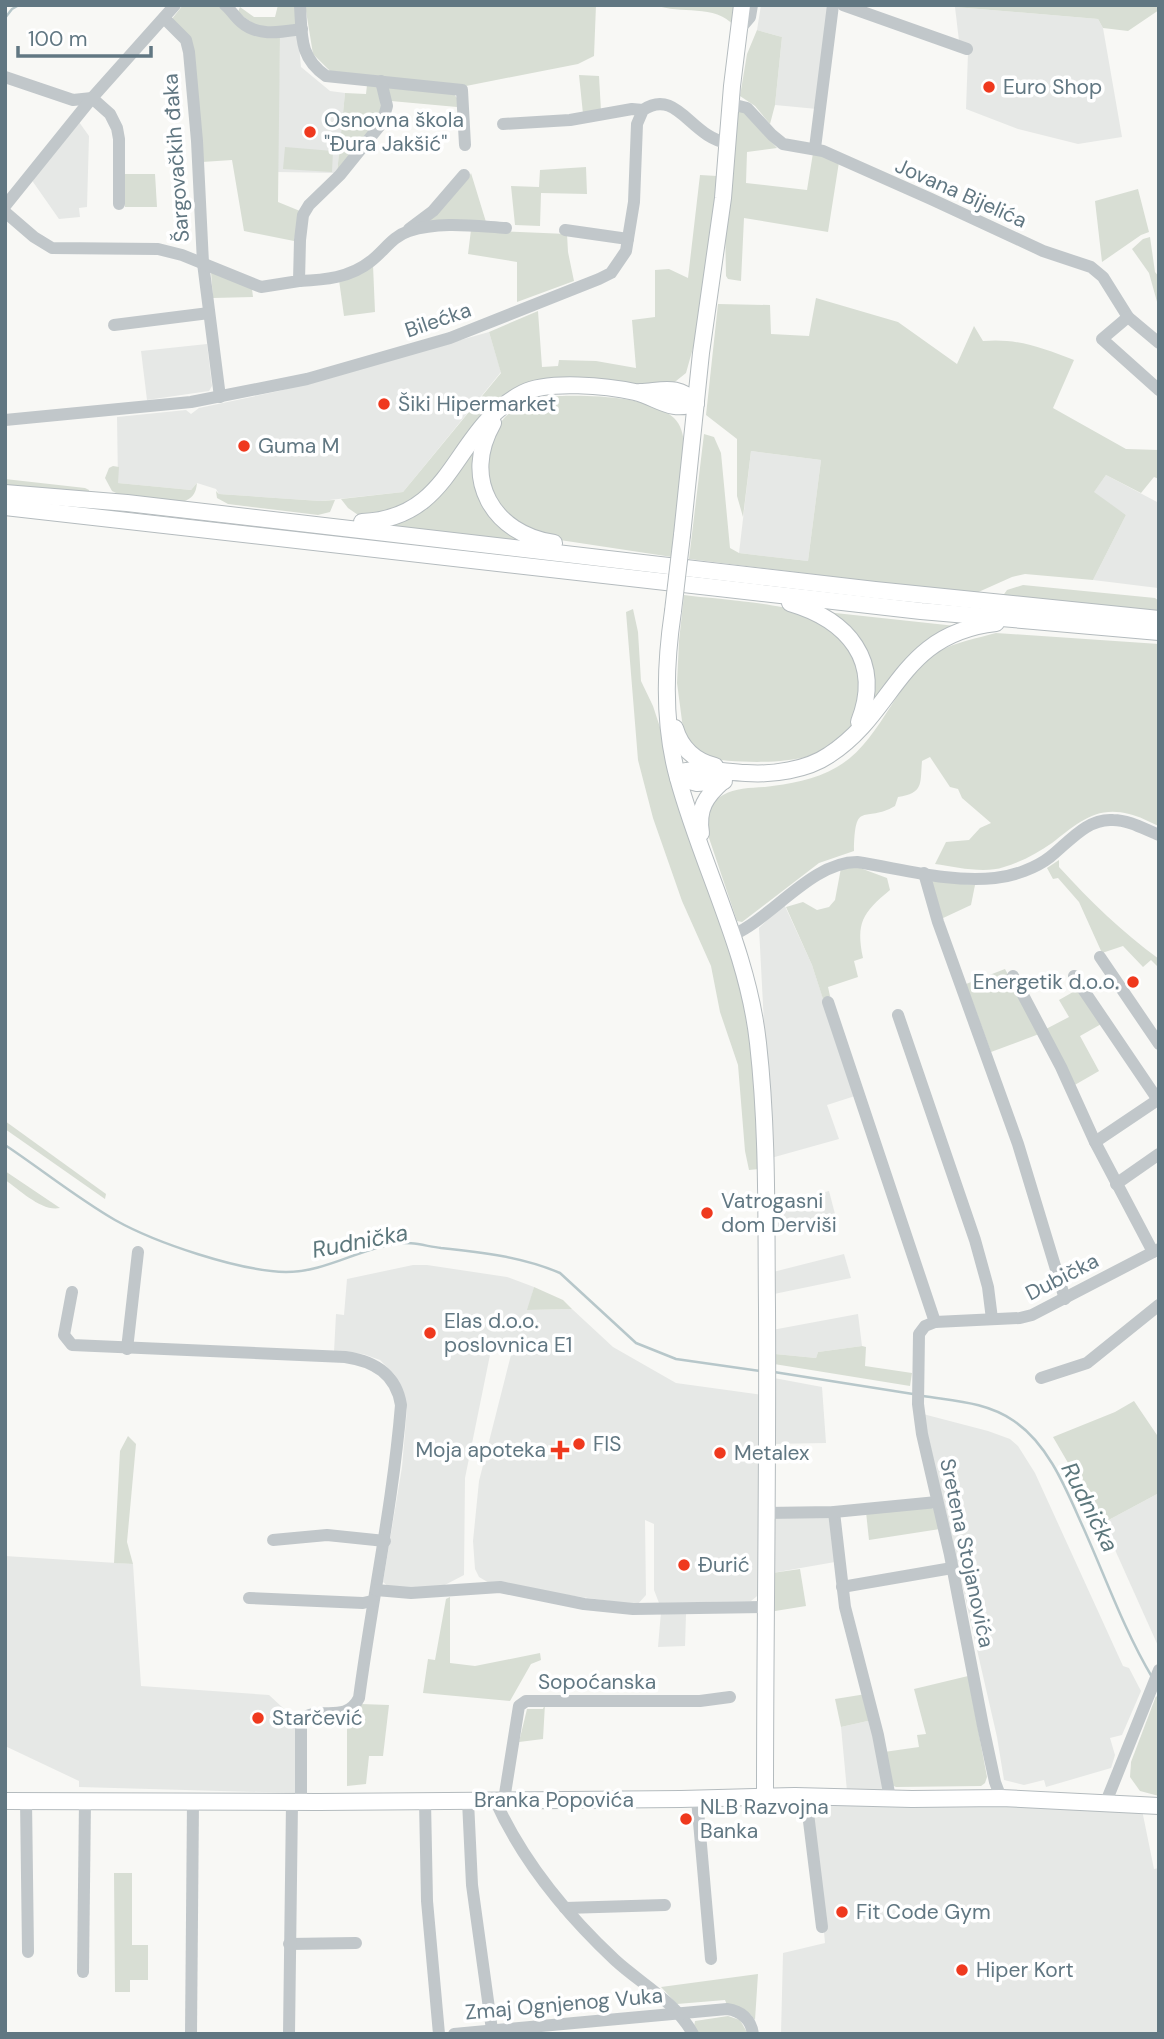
<svg xmlns="http://www.w3.org/2000/svg" width="1164" height="2039" viewBox="0 0 1164 2039" font-family="'DM Sans',sans-serif">
<style>
.built{fill:#e6e8e6}
.green{fill:#d8ded4}
.lines{fill:none;stroke-linecap:round;stroke-linejoin:round}
.stream{stroke:#b7c7ca;stroke-width:2.5}
.major-casing{stroke:#b4bbbe;stroke-width:18}
.minor{stroke:#c1c7ca;stroke-width:12}
.major{stroke:#fff;stroke-width:16}
.major-bridge-casing{stroke:#b4bbbe;stroke-width:18;stroke-linecap:butt}
.major-bridge{stroke:#fff;stroke-width:16}
.poi-dot{fill:#ef391e;stroke:#fff;stroke-width:2.5}
.labels{text-anchor:middle;dominant-baseline:central;stroke-width:7;stroke-linejoin:round;paint-order:stroke}
.poi-label{font-size:21px;fill:#617782;stroke:#fff;text-anchor:start}
.street-label{font-size:21px;fill:#617782;stroke:#fff}
.water-label{font-size:23px;font-style:italic;fill:#5c777c;stroke:#fff}
</style>
<rect width="100%" height="100%" fill="#f8f8f5"/>
<g class="built">
<polygon points="761,5 829,5 817,109 775,105 782,37 757,30"/>
<polygon points="955,7 1098,19 1103,28 1122,137 1078,144 1018,129 966,109 968,53 959,41"/>
<polygon points="298,35 301,67 330,91 345,93 337,173 277,172 280,36"/>
<polygon points="79,122 89,136 87,207 79,208 80,217 59,219 31,179"/>
<polygon points="489,332 501,372 403,492 320,501 219,494 216,489 197,483 191,490 118,483 117,417 186,410 191,414 199,408 279,391"/>
<polygon points="207,344 212,386 209,391 147,400 141,351"/>
<polygon points="751,451 821,460 808,561 739,553"/>
<polygon points="1106,475 1159,503 1158,588 1093,580 1126,515 1093,493"/>
<polygon points="784,904 812,965 855,1096 827,1105 839,1139 771,1158 759,928"/>
<polygon points="829,1191 835,1214 773,1232 771,1207"/>
<polygon points="844,1254 851,1278 774,1294 773,1272"/>
<polygon points="413,1265 427,1265 507,1277 534,1287 528,1310 572,1309 613,1347 676,1383 763,1395 759,1594 756,1597 751,1601 659,1603 654,1590 654,1524 645,1520 646,1595 637,1605 491,1584 479,1577 475,1569 473,1541 479,1481 513,1347 499,1342 492,1345 465,1478 464,1575 441,1587 390,1588 383,1582 402,1467 407,1409 395,1375 380,1360 363,1354 334,1352 336,1314 344,1315 347,1279"/>
<polygon points="858,1314 862,1346 818,1352 816,1358 775,1354 772,1330"/>
<polygon points="774,1378 822,1387 826,1443 771,1444"/>
<polygon points="923,1414 988,1431 1010,1439 1018,1446 1035,1473 1123,1666 1129,1668 1141,1691 1122,1735 1110,1738 1115,1755 1111,1768 1046,1787 1044,1780 1024,1785 1004,1780 997,1737"/>
<polygon points="1159,1493 1159,1648 1103,1523"/>
<polygon points="770,1517 829,1517 835,1562 772,1573"/>
<polygon points="5,1556 133,1564 141,1686 269,1695 295,1719 295,1793 79,1787 79,1781 5,1746"/>
<polygon points="661,1612 686,1614 685,1646 658,1647"/>
<polygon points="872,1720 884,1793 847,1791 841,1727"/>
<polygon points="858,1804 1003,1804 1142,1810 1154,1869 1159,1868 1159,2034 781,2034 783,1953 825,1943 813,1808 818,1805"/>
</g>
<g class="green">
<polygon points="183,5 217,5 280,36 278,202 300,211 294,241 244,231 232,160 202,162 191,42 171,20"/>
<path d="M 278,5 L 296,5 L 298,24 C 264,29 265,34 238,12 L 240,7 L 254,17 L 275,17 Z"/>
<polygon points="305,5 596,5 594,56 578,64 466,86 330,71 313,54"/>
<path d="M 656,5 L 738,5 L 734,26 C 716,3 679,15 656,5 Z"/>
<polygon points="954,5 1159,5 1159,10 1128,31 1103,28 1098,19 955,7"/>
<polygon points="757,30 782,37 775,105 770,124 755,106 740,96 747,54"/>
<polygon points="579,75 599,76 601,111 583,114"/>
<polygon points="367,85 378,86 382,113 373,131 353,149 337,173 345,93 366,94"/>
<polygon points="388,86 453,93 457,98 457,107 391,101"/>
<polygon points="737,112 745,112 777,148 747,152 746,183 807,190 813,153 839,162 828,232 744,218 741,281 728,279 726,276 725,223"/>
<polygon points="285,147 333,151 332,172 283,169"/>
<polygon points="586,167 587,194 541,193 540,226 515,225 511,186 539,187 540,170"/>
<polygon points="471,173 486,222 422,224 468,179"/>
<polygon points="125,174 155,174 157,207 125,207"/>
<polygon points="700,175 717,176 700,323 686,373 671,385 531,386 418,503 361,517 348,508 341,499 403,492 501,373 489,332 538,311 542,367 558,366 559,360 596,361 636,368 632,320 655,317 655,270 669,269 688,278"/>
<polygon points="1138,189 1149,232 1141,235 1102,262 1095,201"/>
<polygon points="471,230 567,234 568,252 574,281 517,302 517,262 468,254"/>
<polygon points="1150,237 1155,272 1159,277 1159,309 1149,273 1132,249 1143,239"/>
<polygon points="373,265 375,312 344,316 339,280"/>
<polygon points="211,272 252,289 253,297 213,298"/>
<path d="M 816,298 L 898,322 L 957,364 L 974,326 L 983,341 C 1018,338 1042,348 1074,360 L 1053,408 L 1126,449 L 1159,450 L 1159,479 L 1154,477 L 1141,493 L 1106,475 L 1094,492 L 1126,515 L 1093,580 L 1025,574 L 1012,577 L 974,594 L 689,559 L 704,434 L 714,437 L 721,453 L 730,548 L 739,553 L 808,561 L 821,460 L 751,451 L 743,517 L 737,496 L 737,439 L 706,415 L 718,304 L 770,305 L 771,334 L 809,336 Z"/>
<path d="M 559,396 C 589,395 651,396 674,418 C 681,425 683,434 684,443 L 672,557 L 540,537 L 522,530 L 490,495 L 484,454 L 493,431 L 506,416 L 523,403 Z"/>
<polygon points="480,436 476,473 517,540 380,526 402,519"/>
<path d="M 113,466 L 119,467 L 118,483 L 191,490 L 197,483 C 196,494 192,499 182,502 L 120,495 L 112,491 L 105,478 L 109,468 Z"/>
<polygon points="5,479 85,488 89,490 89,495 5,487"/>
<polygon points="216,491 219,494 320,501 335,500 330,512 318,515 228,504 217,498"/>
<polygon points="1023,585 1155,598 1159,601 1159,612 1002,597 1007,590"/>
<path d="M 684,595 C 721,600 803,603 830,625 C 837,629 856,655 859,663 C 862,670 859,682 858,690 C 857,706 858,722 847,735 C 818,769 741,763 703,758 L 684,736 L 677,683 L 679,641 Z"/>
<polygon points="633,609 638,632 641,681 653,706 745,987 754,1051 759,1169 749,1170 745,1151 738,1065 720,1012 711,966 682,901 653,818 638,760 626,612"/>
<polygon points="826,612 965,627 948,633 870,712 872,688"/>
<path d="M 996,633 L 1159,644 L 1159,826 C 1149,822 1139,816 1129,814 C 1095,805 1076,825 1052,843 C 1038,853 1021,862 1004,867 C 984,874 956,867 935,864 L 946,842 L 969,840 L 980,828 L 991,823 L 962,798 L 958,789 L 950,787 L 930,757 L 922,761 C 920,784 924,793 898,797 L 895,806 C 864,824 855,798 854,851 L 819,863 L 742,922 L 737,921 L 709,838 C 707,824 707,803 723,795 C 735,788 751,788 765,787 C 789,784 815,780 837,767 C 883,741 896,676 940,651 C 956,642 978,638 996,633 Z"/>
<path d="M 1059,860 L 1059,867 C 1090,901 1122,932 1159,959 L 1159,968 L 1151,960 L 1143,967 L 1123,946 L 1102,953 L 1079,902 L 1058,878 L 1053,879 L 1047,868 Z"/>
<path d="M 852,865 L 887,878 L 890,890 C 862,913 856,923 863,958 L 854,961 L 858,977 L 828,987 L 830,996 L 823,999 L 812,965 L 786,907 L 803,902 L 817,910 L 829,907 L 835,900 L 841,868 Z"/>
<polygon points="932,881 975,885 971,905 941,919"/>
<polygon points="1005,969 1039,1034 991,1052 966,984"/>
<polygon points="1080,988 1103,1023 1080,1036 1099,1071 1073,1086 1046,1029 1069,1017 1059,1000"/>
<polygon points="5,1121 106,1194 105,1199 5,1129"/>
<path d="M 5,1171 L 60,1208 C 42,1212 20,1190 5,1180 Z"/>
<polygon points="534,1287 563,1300 572,1309 527,1310"/>
<polygon points="862,1346 866,1347 865,1366 912,1373 910,1386 774,1364 775,1354 816,1358 818,1352"/>
<polygon points="1134,1401 1159,1438 1159,1493 1103,1523 1053,1437 1115,1412"/>
<polygon points="128,1436 136,1444 127,1542 133,1564 114,1563 120,1451"/>
<polygon points="927,1506 934,1509 940,1529 869,1540 866,1512"/>
<polygon points="800,1569 806,1606 769,1612 772,1573"/>
<polygon points="450,1597 450,1663 475,1666 540,1653 541,1660 531,1664 510,1701 423,1693 428,1659 435,1660 446,1599"/>
<polygon points="968,1676 987,1777 985,1783 981,1786 896,1787 891,1785 884,1752 919,1747 917,1735 926,1734 914,1689"/>
<polygon points="866,1694 872,1720 841,1727 835,1699"/>
<polygon points="1156,1696 1159,1699 1159,1796 1140,1791 1130,1777 1131,1762"/>
<polygon points="361,1704 389,1705 383,1756 369,1756 366,1784 347,1786 347,1729"/>
<polygon points="545,1704 543,1739 519,1742 527,1709 543,1709"/>
<polygon points="114,1873 132,1873 132,1945 148,1945 148,1980 130,1980 130,1992 115,1992"/>
<polygon points="758,1974 755,2020 751,2015 727,2005 725,2000 677,2004 661,1987"/>
<polygon points="728,2016 740,2020 748,2034 698,2034 694,2026 695,2021"/>
</g>
<g class="lines">
<g class="stream">
<polyline points="5,18 12,9 19,5"/>
<path d="M 5,1145 C 41,1169 77,1198 115,1220 C 156,1243 239,1271 286,1272 C 324,1272 357,1250 394,1244 C 410,1241 425,1246 441,1248 C 481,1252 523,1257 560,1273 L 636,1343 L 676,1359 L 760,1371"/>
<polyline points="774,1372 913,1394"/>
<path d="M 923,1396 C 954,1401 987,1402 1014,1421 C 1049,1445 1066,1489 1083,1527 C 1105,1576 1124,1630 1152,1677"/>
</g>
<defs>
<g id="major">
<path d="M 640,392 C 663,391 678,384 696,403"/>
<path d="M 493,423 C 461,479 493,534 554,543"/>
<polyline points="5,493 127,503 875,590 1159,619"/>
<polyline points="5,507 921,611 1159,632"/>
<path d="M 362,522 C 456,518 452,429 523,393 C 548,380 608,386 635,392 C 659,398 670,413 696,403"/>
<polyline points="682,535 701,353 723,198 732,86 742,5"/>
<path d="M 790,603 C 848,620 883,661 859,722"/>
<path d="M 673,611 C 665,665 663,725 678,778 C 702,867 748,950 758,1043 C 768,1131 766,1219 767,1308 C 768,1470 765,1633 765,1796"/>
<path d="M 675,728 C 681,748 695,761 715,766"/>
<path d="M 677,773 C 701,766 722,772 746,773 C 772,775 807,770 829,755 C 897,711 898,634 996,623"/>
<polyline points="678,778 697,783 724,781"/>
<path d="M 701,833 C 697,809 706,796 723,781"/>
<polyline points="5,1801 319,1802 681,1799 795,1796 912,1799 1001,1798 1159,1806"/>
</g>
</defs>
<use href="#major" class="major-casing"/>
<g class="minor">
<path d="M 225,5 C 231,10 235,17 241,22 C 258,37 281,32 302,29"/>
<path d="M 300,5 C 302,36 299,57 326,76 L 462,90 L 465,145"/>
<polyline points="843,5 967,49"/>
<polyline points="164,18 186,40 189,52 197,141 203,263 220,397"/>
<polyline points="739,30 750,17 752,5"/>
<polyline points="5,77 73,100 92,98 110,114 117,128 119,139 119,204"/>
<polyline points="731,104 747,108 772,135 783,144 823,151 931,199 1043,251 1091,267 1103,277 1128,317 1159,343"/>
<polyline points="503,124 570,120 632,109 643,110"/>
<polyline points="815,148 833,5"/>
<polyline points="5,206 92,98 175,5"/>
<polyline points="5,212 34,237 52,248 158,249 182,255 261,287 299,281 300,240 303,215 309,205 340,175 382,123 387,106 381,81"/>
<polyline points="409,229 433,211 464,175"/>
<polyline points="565,230 628,239"/>
<path d="M 299,281 C 324,280 350,278 371,261 C 384,251 393,236 409,231 C 440,221 474,226 506,228"/>
<polyline points="1128,317 1102,339 1159,390"/>
<polyline points="114,325 209,313"/>
<path d="M 5,420 L 191,402 L 307,379 L 450,338 L 599,279 L 611,273 L 626,251 L 634,202 L 637,124 L 643,110 C 677,87 691,138 728,143"/>
<polyline points="924,873 938,922 1018,1144 1065,1299"/>
<path d="M 733,935 C 773,917 812,862 857,862 C 902,869 950,883 995,878 C 1014,876 1036,868 1050,857 C 1069,842 1087,818 1113,820 C 1129,820 1144,829 1159,835"/>
<polyline points="1100,957 1159,1044"/>
<polyline points="1013,976 1061,1067 1095,1142 1153,1252"/>
<polyline points="1074,976 1158,1100"/>
<polyline points="828,1002 935,1322"/>
<polyline points="898,1015 975,1240 988,1287 992,1319"/>
<polyline points="1095,1142 1159,1099"/>
<polyline points="1116,1184 1159,1154"/>
<path d="M 72,1292 L 64,1335 L 72,1345 L 345,1357 C 374,1361 396,1374 401,1405 C 393,1503 372,1600 359,1698 C 345,1726 316,1703 301,1721 L 301,1802"/>
<polyline points="127,1349 138,1252"/>
<polyline points="1041,1378 1087,1363 1159,1305"/>
<polyline points="834,1512 845,1607 878,1735 890,1798"/>
<polyline points="765,1513 834,1512 937,1502"/>
<polyline points="273,1540 327,1535 385,1541"/>
<polyline points="842,1587 952,1568"/>
<polyline points="376,1590 411,1593 500,1587 584,1604 633,1609 764,1607"/>
<polyline points="249,1598 363,1603 372,1601"/>
<polyline points="806,1797 822,1927"/>
<polyline points="1001,1798 995,1782 983,1726 950,1555 922,1434 918,1404 919,1334 925,1326 935,1322 1020,1318 1032,1315 1159,1249"/>
<polyline points="697,1799 711,1959"/>
<polyline points="26,1800 28,1952"/>
<path d="M 495,1800 C 522,1860 567,1915 615,1960 C 641,1984 675,2001 693,2034"/>
<polyline points="504,1800 519,1706 526,1701 700,1701 730,1697"/>
<polyline points="425,1801 427,1901 439,2034"/>
<polyline points="468,1801 472,1885 492,2030"/>
<polyline points="1106,1802 1159,1670"/>
<polyline points="565,1908 665,1905"/>
<polyline points="289,1944 356,1943"/>
<polyline points="83,1972 85,1800"/>
<polyline points="191,2034 193,1801"/>
<polyline points="289,2034 292,1802"/>
<path d="M 454,2034 L 727,2009 C 741,2011 751,2019 753,2034"/>
</g>
<use href="#major" class="major"/>
<defs>
<polyline id="major-bridge" points="673,611 682,535"/>
</defs>
<use href="#major-bridge" class="major-bridge-casing"/>
<use href="#major-bridge" class="major-bridge"/>
</g>
<g class="poi-dot">
<circle cx="989" cy="87" r="7"/>
<circle cx="310" cy="132" r="7"/>
<circle cx="384" cy="404" r="7"/>
<circle cx="244" cy="446" r="7"/>
<circle cx="1133" cy="982" r="7"/>
<circle cx="707" cy="1213" r="7"/>
<circle cx="430" cy="1333" r="7"/>
<circle cx="579" cy="1444" r="7"/>
<path d="M556.5 1439.5h7v7h7v7h-7v7h-7v-7h-7v-7h7z"/>
<circle cx="720" cy="1453" r="7"/>
<circle cx="684" cy="1565" r="7"/>
<circle cx="258" cy="1718" r="7"/>
<circle cx="686" cy="1819" r="7"/>
<circle cx="842" cy="1912" r="7"/>
<circle cx="962" cy="1970" r="7"/>
</g>
<g class="labels">
<g class="poi-label">
<text x="1003" y="87">Euro Shop</text>
<text x="324" y="120">Osnovna škola<tspan x="324" dy="24">"Đura Jakšić"</tspan></text>
<text x="398" y="404">Šiki Hipermarket</text>
<text x="258" y="446">Guma M</text>
<text x="1119" y="982" text-anchor="end">Energetik d.o.o.</text>
<text x="721" y="1201">Vatrogasni<tspan x="721" dy="24">dom Derviši</tspan></text>
<text x="444" y="1321">Elas d.o.o.<tspan x="444" dy="24">poslovnica E1</tspan></text>
<text x="593" y="1444">FIS</text>
<text x="546" y="1450" text-anchor="end">Moja apoteka</text>
<text x="734" y="1453">Metalex</text>
<text x="698" y="1565">Đurić</text>
<text x="272" y="1718">Starčević</text>
<text x="700" y="1807">NLB Razvojna<tspan x="700" dy="24">Banka</tspan></text>
<text x="856" y="1912">Fit Code Gym</text>
<text x="976" y="1970">Hiper Kort</text>
</g>
<g class="street-label">
<text transform="translate(176 158) rotate(-94)">Šargovačkih đaka</text>
<text transform="translate(961 193) rotate(24)">Jovana Bijelića</text>
<text transform="translate(438 320) rotate(-19)">Bilećka</text>
<text transform="translate(1062 1277) rotate(-27)">Dubička</text>
<text transform="translate(967 1553) rotate(78)">Sretena Stojanovića</text>
<text x="597" y="1682">Sopoćanska</text>
<text x="554" y="1800">Branka Popovića</text>
<text transform="translate(564 2004) rotate(-5)">Zmaj Ognjenog Vuka</text>
</g>
<g class="water-label">
<text transform="translate(360 1241) rotate(-11)">Rudnička</text>
<text transform="translate(1090 1507) rotate(63)">Rudnička</text>
</g>
</g>
<rect width="1164" height="2039" fill="none" stroke="#617782" stroke-width="14"/>
<path d="M18 46v10h133v-10" fill="none" stroke="#617782" stroke-width="3.5"/>
<text x="28" y="46" font-size="21" fill="#617782" stroke="#ffffff" stroke-width="5" paint-order="stroke">100 m</text>
</svg>
